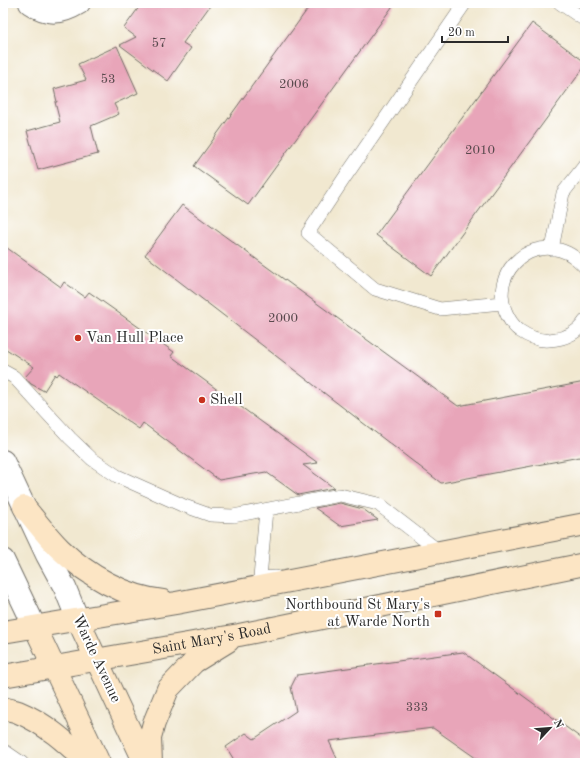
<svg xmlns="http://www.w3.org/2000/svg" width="588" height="766" viewBox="0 0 588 766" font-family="'Old Standard TT',serif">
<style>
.building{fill:#e8a5b9}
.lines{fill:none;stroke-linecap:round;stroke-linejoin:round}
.lane-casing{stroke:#706d65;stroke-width:14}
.street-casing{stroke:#706d65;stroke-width:24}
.secondary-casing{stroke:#706d65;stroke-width:24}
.lane{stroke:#fff;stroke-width:13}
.street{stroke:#fff;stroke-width:22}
.secondary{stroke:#fce5c4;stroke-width:22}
.poi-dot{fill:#c8321e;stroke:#fff;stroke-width:1.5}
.labels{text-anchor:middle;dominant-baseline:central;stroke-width:4;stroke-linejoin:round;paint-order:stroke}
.number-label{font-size:13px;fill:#5a4a4e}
.poi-label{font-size:15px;fill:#2b2b2b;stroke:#fff;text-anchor:start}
.street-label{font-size:15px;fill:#2b2b2b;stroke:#fff}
</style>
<rect width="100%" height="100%" fill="#fff"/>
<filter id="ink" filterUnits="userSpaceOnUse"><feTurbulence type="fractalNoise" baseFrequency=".025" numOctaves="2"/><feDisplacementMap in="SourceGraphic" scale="8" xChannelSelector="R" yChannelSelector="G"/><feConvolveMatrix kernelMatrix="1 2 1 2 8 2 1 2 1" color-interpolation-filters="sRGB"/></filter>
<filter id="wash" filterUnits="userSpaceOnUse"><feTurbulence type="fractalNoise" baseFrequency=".012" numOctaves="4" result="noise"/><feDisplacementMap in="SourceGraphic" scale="16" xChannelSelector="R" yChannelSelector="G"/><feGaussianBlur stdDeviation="0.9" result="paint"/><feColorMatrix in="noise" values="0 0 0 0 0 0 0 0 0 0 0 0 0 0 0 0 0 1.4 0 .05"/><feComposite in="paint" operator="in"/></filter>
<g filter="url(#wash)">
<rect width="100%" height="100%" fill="#f1e8d0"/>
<g id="blocks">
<g class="building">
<polygon points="142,3 212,3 183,43 191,48 168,81 120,45 136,37 124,28"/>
<polygon points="312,3 395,3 248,205 194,166"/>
<polygon points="532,23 585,62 585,66 431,276 376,235"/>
<polygon points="117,46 138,93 114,104 119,114 91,126 98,154 38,170 27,131 60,122 55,102 57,102 54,89 86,80 78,64"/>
<polygon points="182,205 458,406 585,382 585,456 441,483 145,255"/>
<polygon points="3,245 61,287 64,282 85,297 89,292 174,352 171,356 318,463 303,465 334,488 298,495 266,472 219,480 143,423 139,429 59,373 57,376 55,374 44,391 31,384 25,377 34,367 3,347"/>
<polygon points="340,503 363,509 378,520 340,526 315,508"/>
<polygon points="463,652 585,741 585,763 483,763 433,728 329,741 339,763 236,763 226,747 246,733 254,739 296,711 291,687 297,675"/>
</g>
</g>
</g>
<g filter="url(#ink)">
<use href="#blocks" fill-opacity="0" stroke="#706d65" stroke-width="1"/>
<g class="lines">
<defs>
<g id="lane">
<polyline points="465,3 345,177 308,233 375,289 440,309 502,303"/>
<polyline points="560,3 585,20"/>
<polyline points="552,249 563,193 585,165"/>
<path d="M 585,267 C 578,260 571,253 560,250 C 525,240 492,275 505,310 C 508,318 513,326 520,331 C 529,337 538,341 549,340 C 563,339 577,334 585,321"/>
<polyline points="3,371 14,377 70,438 92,459 117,476 182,505 210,515 233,516 340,495 378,504 440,552"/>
<polyline points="266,510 260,578 276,577"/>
<polyline points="3,751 6,752 22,763"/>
</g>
<g id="street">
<path d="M 30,3 C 48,15 61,14 79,3"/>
<polyline points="3,461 47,555 65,588 78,620"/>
<polyline points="3,560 35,627"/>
</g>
<g id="secondary">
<path d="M 24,507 C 36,521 47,536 60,549 C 87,575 125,597 163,601"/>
<polyline points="78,620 145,763"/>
<polyline points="35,627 99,763"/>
<polyline points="3,632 176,603 585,524"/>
<path id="s1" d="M 3,676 L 239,635 L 585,564"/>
<path d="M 3,708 C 8,710 13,710 18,712 C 45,723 67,743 88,763"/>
<polyline points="151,763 150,737 154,723 168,689 194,662 228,641"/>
</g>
</defs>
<use href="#lane" class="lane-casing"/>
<use href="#street" class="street-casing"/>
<use href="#secondary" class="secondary-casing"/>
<use href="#lane" class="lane"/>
<use href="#street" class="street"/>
<use href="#secondary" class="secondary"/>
</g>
</g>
<g class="poi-dot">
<circle cx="78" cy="338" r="4"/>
<circle cx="202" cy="400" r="4"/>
<rect x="434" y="610" width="8" height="8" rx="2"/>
</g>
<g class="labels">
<g class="number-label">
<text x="159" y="43">57</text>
<text x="108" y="79">53</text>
<text x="294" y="84">2006</text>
<text x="480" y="150">2010</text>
<text x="283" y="318">2000</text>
<text x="417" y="707">333</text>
</g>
<g class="poi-label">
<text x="86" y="338">Van Hull Place</text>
<text x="210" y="400">Shell</text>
<text x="430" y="605" text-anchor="end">Northbound St Mary's<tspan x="430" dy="17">at Warde North</tspan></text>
</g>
<g class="street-label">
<text stroke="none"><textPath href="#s1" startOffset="212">Saint Mary's Road</textPath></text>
<text transform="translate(96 659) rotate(65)">Warde Avenue</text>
</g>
</g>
<rect width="588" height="766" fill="none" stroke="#fff" stroke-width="16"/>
<g transform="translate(550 728) rotate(64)" stroke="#ffffff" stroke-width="3" paint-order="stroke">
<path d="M0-3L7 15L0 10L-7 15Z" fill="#2b2b2b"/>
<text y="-6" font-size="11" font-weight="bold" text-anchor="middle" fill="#2b2b2b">N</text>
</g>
<path d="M442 36v6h66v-6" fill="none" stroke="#2b2b2b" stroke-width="2"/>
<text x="448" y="36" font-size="12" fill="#2b2b2b" stroke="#ffffff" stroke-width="3" paint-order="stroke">20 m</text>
</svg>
